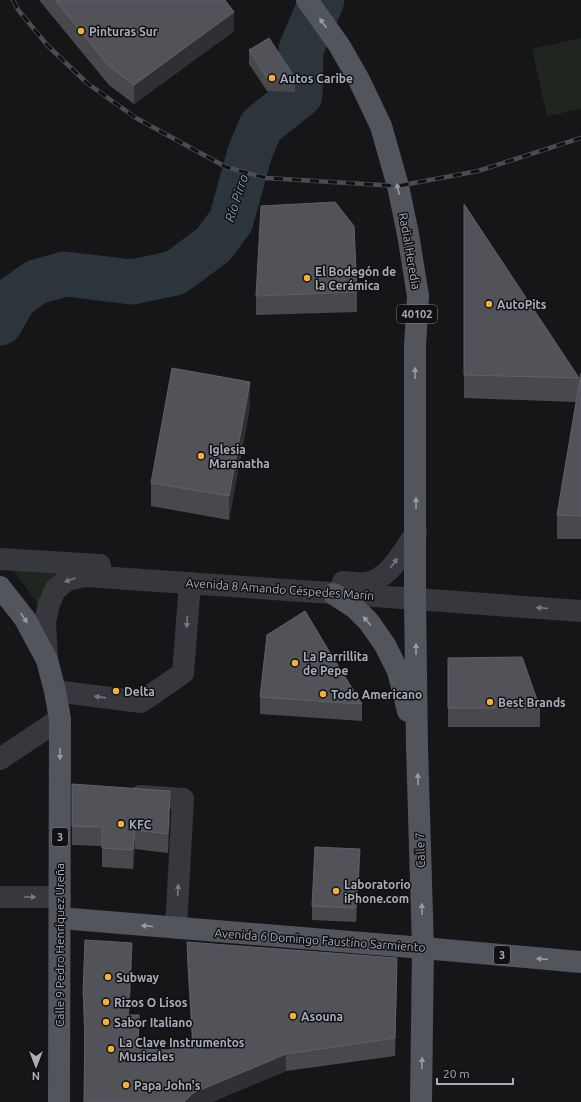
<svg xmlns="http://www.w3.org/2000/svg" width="581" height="1102" viewBox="0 0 581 1102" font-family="Ubuntu,sans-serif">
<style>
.green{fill:#1e261f}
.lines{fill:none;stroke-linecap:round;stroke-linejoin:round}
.river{stroke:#2c353c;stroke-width:45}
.minor{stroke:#37383d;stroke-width:22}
.major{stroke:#53555c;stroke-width:22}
.rail-casing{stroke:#4a4c52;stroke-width:4.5}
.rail{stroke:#111113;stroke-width:3;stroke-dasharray:9;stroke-linecap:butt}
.wall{fill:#47494d}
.shaded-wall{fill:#2f3033}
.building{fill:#525359;stroke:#5f6168}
.oneway{fill:#979ba6}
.oneway2{fill:#757881}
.poi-dot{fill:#f2b134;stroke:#111113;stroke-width:1.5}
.labels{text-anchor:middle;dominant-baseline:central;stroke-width:3;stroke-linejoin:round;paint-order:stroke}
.shield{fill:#111113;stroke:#7b7e86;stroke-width:1}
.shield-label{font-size:11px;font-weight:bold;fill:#a8adb8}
.poi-label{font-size:12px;font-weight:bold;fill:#a8adb8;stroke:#111113;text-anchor:start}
.street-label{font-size:12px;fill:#a8adb8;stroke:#111113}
.water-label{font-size:13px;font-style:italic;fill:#7f9bb3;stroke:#111113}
</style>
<rect width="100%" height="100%" fill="#161618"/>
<g class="green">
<polygon points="581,38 581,109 547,116 532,49"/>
<polygon points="12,568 65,569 47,617"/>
</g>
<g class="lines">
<polyline class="river" points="0,323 15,297 36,282 65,274 132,282 175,273 213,245 231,221 250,152 261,126 300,95 301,49 322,0"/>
<g class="minor">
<polyline points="0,559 100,565"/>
<path d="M 343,582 C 350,582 359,584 366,583 C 390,579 403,551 416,533"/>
<path d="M 47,660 L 45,622 L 49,604 L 55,590 L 67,580 L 85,576 C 250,588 416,598 581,611"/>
<polyline points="55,691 141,702 183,673 190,583"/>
<polyline points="0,759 60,719"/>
<polyline points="140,796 183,799 176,928"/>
<polyline points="0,897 60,897"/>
</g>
<g class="major">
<polyline points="307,0 339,45 359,80 381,126 398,186 408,234 418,296 415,346 415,598 417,747 423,948 421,1102"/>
<polyline points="0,587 25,619 47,660 55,691 60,719 59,1102"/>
<polyline points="334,594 355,608 369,622 385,645 398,671 408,711"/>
<polyline points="60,918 423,948 581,962"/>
</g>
<defs>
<polyline id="rail" points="13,0 19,11 48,46 87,83 136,118 226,167 266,178 398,186 478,171 581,138"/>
</defs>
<use href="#rail" class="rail-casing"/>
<use href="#rail" class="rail"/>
</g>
<g class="wall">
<polygon points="39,0 225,0 234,31 134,104 109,85"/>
<polygon points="249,50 295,78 295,92 267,91 249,64"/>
<polygon points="464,204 579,378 579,382 581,373 581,539 557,539 557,515 576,402 464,398"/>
<polygon points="357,292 357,312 256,315 256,296"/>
<polygon points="250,406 229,520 151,506 151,483"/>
<polygon points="332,656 362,704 362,721 260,714 260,697"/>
<polygon points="448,658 540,708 540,727 448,727"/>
<polygon points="72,784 170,811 168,853 135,849 133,869 102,867 102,846 72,845"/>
<polygon points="360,863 356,922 312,920 312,906"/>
<polygon points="187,942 397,975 395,1056 286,1071 212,1102 84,1102 84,1030 83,1010 83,992 132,961 129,1015 139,1049 168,1050 192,1043 187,959"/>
</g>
<g class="shaded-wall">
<polygon points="234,12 234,31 134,104 134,85"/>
<polygon points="250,382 250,406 229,520 229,496"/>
<polygon points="170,791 170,811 168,853 168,834"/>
<polygon points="135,830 135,849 133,869 133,850"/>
<polygon points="360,849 360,863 356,922 356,908"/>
<polygon points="132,943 132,961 128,1033 128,1015"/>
<polygon points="397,958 397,975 395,1056 395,1038"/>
<polygon points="286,1054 286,1071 212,1102 184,1102 193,1093"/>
</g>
<g class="building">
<polygon points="55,0 225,0 234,12 134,85 109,66"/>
<polygon points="269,38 295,78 267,78 249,50"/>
<polygon points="335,202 354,226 357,292 256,296 261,206"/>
<polygon points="464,204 579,378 464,375"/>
<polygon points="172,368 250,382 229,496 151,483"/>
<polygon points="581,373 581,516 557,515"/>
<polygon points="305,611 332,656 362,704 260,697 267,635"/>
<polygon points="522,657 540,708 448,708 448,658"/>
<polygon points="72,784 170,791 168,834 135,830 133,850 102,848 102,827 72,826"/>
<polygon points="315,847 360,849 356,908 312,906"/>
<polygon points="85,940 132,943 128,1015 139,1015 138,1049 168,1050 193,1043 187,942 397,958 395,1038 286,1054 193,1093 184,1102 84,1102 85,1015 83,992"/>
</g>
<defs><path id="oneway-solid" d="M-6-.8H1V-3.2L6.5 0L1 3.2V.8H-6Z"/></defs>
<g class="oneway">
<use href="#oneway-solid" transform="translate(323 23) rotate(-125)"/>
<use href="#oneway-solid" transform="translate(398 189) rotate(-103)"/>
<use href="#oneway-solid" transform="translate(415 373) rotate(-90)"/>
<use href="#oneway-solid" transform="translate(416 503) rotate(-90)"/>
<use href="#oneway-solid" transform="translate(24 618) rotate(56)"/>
<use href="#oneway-solid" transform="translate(367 621) rotate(-131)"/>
<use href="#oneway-solid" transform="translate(416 649) rotate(-90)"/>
<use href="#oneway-solid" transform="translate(60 754) rotate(90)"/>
<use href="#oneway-solid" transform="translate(418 779) rotate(-92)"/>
<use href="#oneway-solid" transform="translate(422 909) rotate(-92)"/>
<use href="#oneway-solid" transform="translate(147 926) rotate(-175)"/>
<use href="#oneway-solid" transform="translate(542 959) rotate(-175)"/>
<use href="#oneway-solid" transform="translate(422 1063) rotate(-89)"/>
</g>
<g class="oneway2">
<use href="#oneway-solid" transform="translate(394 563) rotate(-53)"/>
<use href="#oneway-solid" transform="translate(70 580) rotate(160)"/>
<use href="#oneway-solid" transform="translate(542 608) rotate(-175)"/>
<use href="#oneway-solid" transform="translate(187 622) rotate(94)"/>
<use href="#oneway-solid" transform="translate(100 697) rotate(-172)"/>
<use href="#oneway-solid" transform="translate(178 890) rotate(-87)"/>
<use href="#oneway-solid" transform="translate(30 897)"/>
</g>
<g class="poi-dot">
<circle cx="81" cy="31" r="4"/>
<circle cx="272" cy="78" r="4"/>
<circle cx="307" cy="278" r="4"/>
<circle cx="489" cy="304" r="4"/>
<circle cx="201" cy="456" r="4"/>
<circle cx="295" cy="663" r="4"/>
<circle cx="116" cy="691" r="4"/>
<circle cx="323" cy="694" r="4"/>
<circle cx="490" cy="702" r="4"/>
<circle cx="121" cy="824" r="4"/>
<circle cx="336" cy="891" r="4"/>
<circle cx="108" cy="977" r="4"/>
<circle cx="106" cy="1002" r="4"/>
<circle cx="293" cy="1016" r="4"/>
<circle cx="106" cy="1022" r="4"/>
<circle cx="111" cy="1049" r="4"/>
<circle cx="126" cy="1085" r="4"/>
</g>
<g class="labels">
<g class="shield">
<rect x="397" y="305" width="40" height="18" rx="3"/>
<rect x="52" y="828" width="16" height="18" rx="3"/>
<rect x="494" y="946" width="16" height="18" rx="3"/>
</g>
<g class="shield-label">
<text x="417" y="314">40102</text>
<text x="60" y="837">3</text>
<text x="502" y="955">3</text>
</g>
<g class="poi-label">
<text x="89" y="31">Pinturas Sur</text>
<text x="280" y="78">Autos Caribe</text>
<text x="315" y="271">El Bodegón de<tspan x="315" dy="14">la Cerámica</tspan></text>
<text x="497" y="304">AutoPits</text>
<text x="209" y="449">Iglesia<tspan x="209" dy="14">Maranatha</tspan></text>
<text x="303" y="656">La Parrillita<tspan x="303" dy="14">de Pepe</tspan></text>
<text x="124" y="691">Delta</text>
<text x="331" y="694">Todo Americano</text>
<text x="498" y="702">Best Brands</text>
<text x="129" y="824">KFC</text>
<text x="344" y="884">Laboratorio<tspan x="344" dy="14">iPhone.com</tspan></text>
<text x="116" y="977">Subway</text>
<text x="114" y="1002">Rizos O Lisos</text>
<text x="301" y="1016">Asouna</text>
<text x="114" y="1022">Sabor Italiano</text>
<text x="119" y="1042">La Clave Instrumentos<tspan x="119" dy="14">Musicales</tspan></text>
<text x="134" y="1085">Papa John's</text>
</g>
<g class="street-label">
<text transform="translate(410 251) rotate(80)">Radial Heredia</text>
<text transform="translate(280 589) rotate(4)">Avenida 8 Amando Céspedes Marín</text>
<text transform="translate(420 850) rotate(-92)">Calle 7</text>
<text transform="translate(320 940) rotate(4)">Avenida 6 Domingo Faustino Sarmiento</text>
<text transform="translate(59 945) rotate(-90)">Calle 9 Pedro Henríquez Ureña</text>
</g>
<g class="water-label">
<text transform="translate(236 198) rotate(-72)">Río Pirro</text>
</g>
</g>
<g transform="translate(36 1066) rotate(180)" stroke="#111113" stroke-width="3" paint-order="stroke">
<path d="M0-3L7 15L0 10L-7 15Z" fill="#a8adb8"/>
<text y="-6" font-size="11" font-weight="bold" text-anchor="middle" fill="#a8adb8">N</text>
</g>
<path d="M437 1078v6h76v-6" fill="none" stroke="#a8adb8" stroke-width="2"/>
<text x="443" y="1078" font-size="12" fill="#a8adb8" stroke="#111113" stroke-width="3" paint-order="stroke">20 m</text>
</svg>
